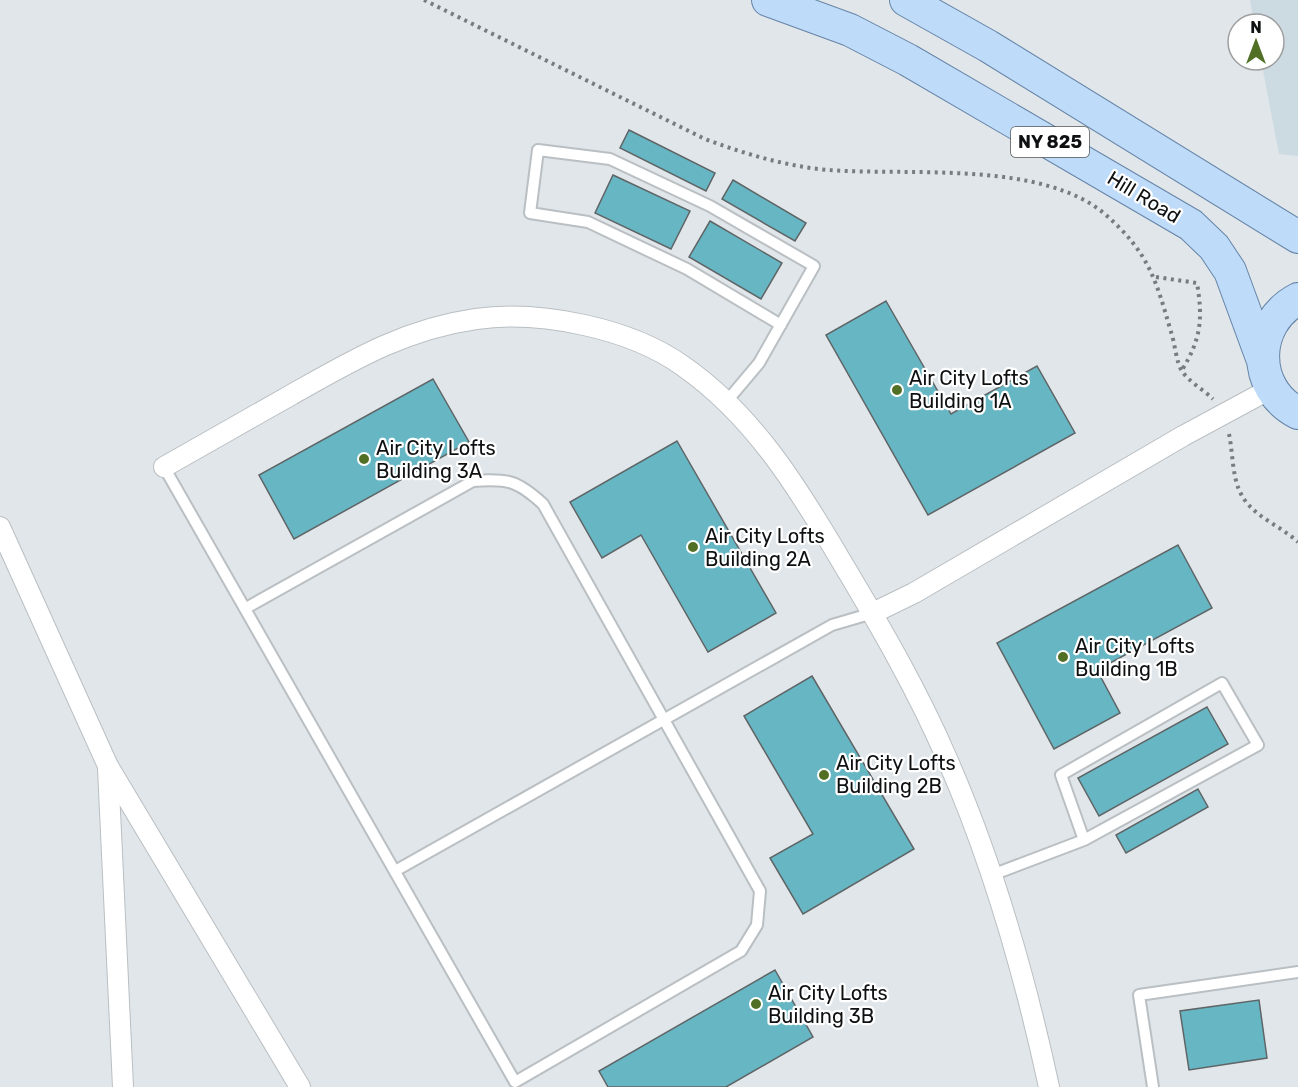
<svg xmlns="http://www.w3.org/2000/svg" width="1298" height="1087" viewBox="0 0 1298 1087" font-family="Rubik,sans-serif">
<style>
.built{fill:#ccdae2}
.building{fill:#67b6c4;stroke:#5f6566;stroke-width:1.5}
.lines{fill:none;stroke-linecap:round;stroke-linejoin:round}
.lane-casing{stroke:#b9bfc2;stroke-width:14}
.street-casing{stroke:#b9bfc2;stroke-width:22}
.primary-casing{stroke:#6584a6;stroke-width:34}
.path{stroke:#787c7e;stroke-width:4;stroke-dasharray:3 4.5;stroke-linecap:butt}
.lane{stroke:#fff;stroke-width:10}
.street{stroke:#fff;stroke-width:20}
.primary{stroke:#bfdbfa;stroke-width:32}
.poi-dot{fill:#517025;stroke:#fff;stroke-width:2}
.labels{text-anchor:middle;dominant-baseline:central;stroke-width:4.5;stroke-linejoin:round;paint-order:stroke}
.shield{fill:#fff;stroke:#565858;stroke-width:1.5}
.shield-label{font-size:18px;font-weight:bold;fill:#0e1011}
.street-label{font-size:20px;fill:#0e1011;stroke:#fff}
.poi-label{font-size:20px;fill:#0e1011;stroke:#fff;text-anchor:start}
</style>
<rect width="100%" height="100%" fill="#e0e6ea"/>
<polygon class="built" points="1250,0 1298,0 1298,156 1279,154 1261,60 1274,60 1274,24 1254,24"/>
<g class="building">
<polygon points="629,130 715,173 706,191 620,148"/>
<polygon points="613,175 690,211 671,249 595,213"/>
<polygon points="733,180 806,223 795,241 722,199"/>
<polygon points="710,221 782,263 761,299 689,257"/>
<polygon points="886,301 951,414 1037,366 1075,433 928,515 826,335"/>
<polygon points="433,379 469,442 294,539 259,475"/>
<polygon points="677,441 776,613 708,652 641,535 602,558 570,502"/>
<polygon points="1178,545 1212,608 1097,670 1120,713 1054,749 997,643"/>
<polygon points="812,676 914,849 803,914 770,858 813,834 744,716"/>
<polygon points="1207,707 1228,744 1099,816 1078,778"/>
<polygon points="1198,789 1208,807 1126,853 1116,835"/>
<polygon points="775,970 813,1037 726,1087 608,1087 599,1071"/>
<polygon points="1259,1000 1267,1058 1189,1070 1180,1011"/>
</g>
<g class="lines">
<defs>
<g id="lane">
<polyline points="727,401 759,363 814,266 710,206 610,159 538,150 530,213 588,222 687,269 781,325"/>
<path d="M 164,467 L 515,1082 L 741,951 L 757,925 L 760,891 L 543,504 C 518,481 508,478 473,481 L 246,608"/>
<polyline points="395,871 832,625 873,613"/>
<polyline points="992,875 1084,840 1258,745 1222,683 1061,775 1084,840"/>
<polyline points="1153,1087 1139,995 1298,972"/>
</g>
<g id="street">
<path d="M 164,467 C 206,443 249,419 291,395 C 353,360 405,329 476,319 C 540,310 630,328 683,366 C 753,415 797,486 840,559 C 879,624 918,691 948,761 C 994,866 1025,976 1049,1087"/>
<polyline points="0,527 108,766 300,1087"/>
<polyline points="873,613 914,593 1183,436 1272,388"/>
<polyline points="108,769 123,1087"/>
</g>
<g id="primary">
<polyline points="768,0 850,30 908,60 1191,225 1214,247 1230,271 1262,358"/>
<polyline points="906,0 988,46 1298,237"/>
<path d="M 1298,299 C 1252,323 1251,389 1298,413"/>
</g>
</defs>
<use href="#lane" class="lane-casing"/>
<use href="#street" class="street-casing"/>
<use href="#primary" class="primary-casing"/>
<g class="path">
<path d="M 424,0 L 705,139 C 745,154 785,166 828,170 C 909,176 1043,160 1106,215 C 1149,253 1156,280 1171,332 C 1175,343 1176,362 1182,371 C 1189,382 1204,390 1213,399"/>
<path d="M 1156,277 L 1197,283 C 1203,319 1201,339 1182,370"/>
<path d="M 1229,434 C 1233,453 1232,477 1241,494 C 1252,516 1281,526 1298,542"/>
</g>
<use href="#lane" class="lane"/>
<use href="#street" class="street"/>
<use href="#primary" class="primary"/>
</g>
<g class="poi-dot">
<circle cx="897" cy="390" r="6"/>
<circle cx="364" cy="459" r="6"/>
<circle cx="693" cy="547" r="6"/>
<circle cx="1063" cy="657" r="6"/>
<circle cx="824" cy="775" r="6"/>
<circle cx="756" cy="1004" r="6"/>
</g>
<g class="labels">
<rect class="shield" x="1011" y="127" width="78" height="30" rx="4.5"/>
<g class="shield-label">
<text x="1050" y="142">NY 825</text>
</g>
<g class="street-label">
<text transform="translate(1144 197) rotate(31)">Hill Road</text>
</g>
<g class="poi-label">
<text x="909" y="378">Air City Lofts<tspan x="909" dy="23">Building 1A</tspan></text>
<text x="376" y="448">Air City Lofts<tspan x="376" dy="23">Building 3A</tspan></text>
<text x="705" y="536">Air City Lofts<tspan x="705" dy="23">Building 2A</tspan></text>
<text x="1075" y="646">Air City Lofts<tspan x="1075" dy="23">Building 1B</tspan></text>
<text x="836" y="763">Air City Lofts<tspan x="836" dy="23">Building 2B</tspan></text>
<text x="768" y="993">Air City Lofts<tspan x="768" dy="23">Building 3B</tspan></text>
</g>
</g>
<g transform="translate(1256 42)"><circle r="28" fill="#ffffff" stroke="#9f9fa0" stroke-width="1.5"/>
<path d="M0-4.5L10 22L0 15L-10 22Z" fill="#517025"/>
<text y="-9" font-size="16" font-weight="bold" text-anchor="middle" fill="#0e1011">N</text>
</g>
</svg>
